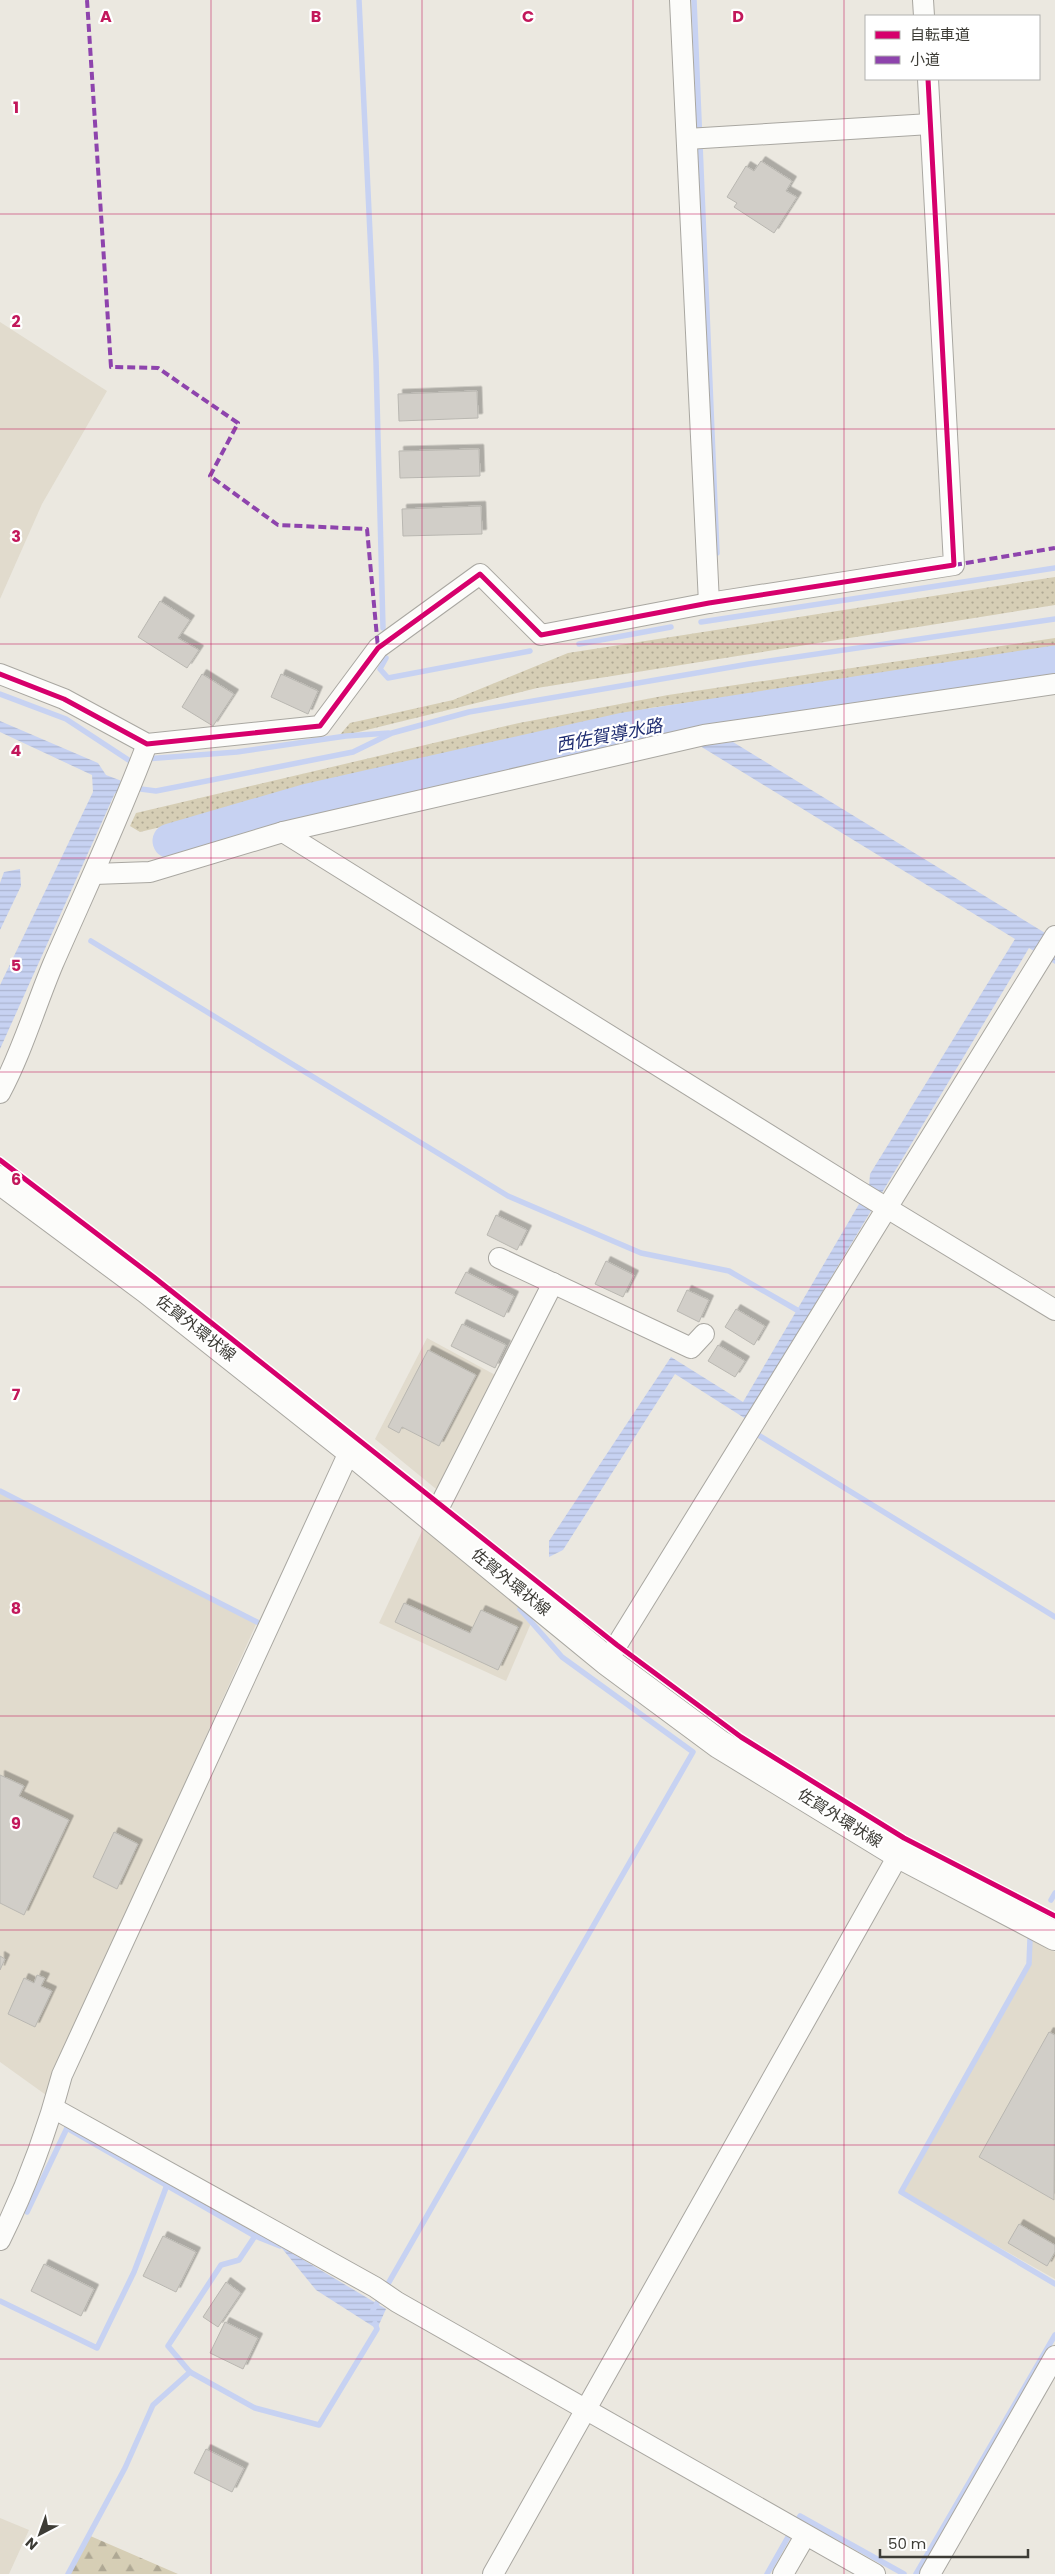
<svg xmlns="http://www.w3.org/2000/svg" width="1055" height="2574" viewBox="0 0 1055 2574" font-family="Poppins,'Noto Sans JP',sans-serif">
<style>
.built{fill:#e1dbcd}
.green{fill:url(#green-dots)}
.forest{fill:url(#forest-firs)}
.water{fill:url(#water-rules)}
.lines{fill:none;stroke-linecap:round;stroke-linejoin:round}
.stream{stroke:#c7d2f2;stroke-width:5.5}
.river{stroke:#c7d2f2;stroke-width:35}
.building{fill:#d1cec8;stroke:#b9b7b1;filter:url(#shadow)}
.street-casing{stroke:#a9a7a1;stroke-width:22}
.primary-casing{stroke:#a9a7a1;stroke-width:30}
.street{stroke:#fcfcfa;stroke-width:20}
.primary{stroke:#fcfcfa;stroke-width:28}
.quiet{stroke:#8e44ad;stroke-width:4;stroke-dasharray:8 4;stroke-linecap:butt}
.cycleway-casing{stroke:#fff;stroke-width:8}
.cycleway{stroke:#d6006c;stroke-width:5}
.grid{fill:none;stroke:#c2185b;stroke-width:1;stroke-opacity:0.55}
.labels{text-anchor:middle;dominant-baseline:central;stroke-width:4.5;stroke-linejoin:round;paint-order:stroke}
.street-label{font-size:16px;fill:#3d3c36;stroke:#fff}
.water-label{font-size:18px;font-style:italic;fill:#202e72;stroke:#fff}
.grid-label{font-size:16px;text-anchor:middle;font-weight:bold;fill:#c2185b;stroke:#fff;stroke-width:4.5;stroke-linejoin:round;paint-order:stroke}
</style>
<defs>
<pattern id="green-dots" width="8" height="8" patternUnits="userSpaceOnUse" patternTransform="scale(1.25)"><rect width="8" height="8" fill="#d6ceb5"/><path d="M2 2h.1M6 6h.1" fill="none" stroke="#afa894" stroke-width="1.8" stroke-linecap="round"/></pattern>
<pattern id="forest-firs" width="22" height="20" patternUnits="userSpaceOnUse" patternTransform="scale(1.25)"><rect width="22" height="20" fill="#d6ceb5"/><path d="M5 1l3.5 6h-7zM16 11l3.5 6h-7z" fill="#afa894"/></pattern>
<pattern id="water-rules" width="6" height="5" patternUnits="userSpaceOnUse" patternTransform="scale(1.25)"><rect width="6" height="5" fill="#c7d2f2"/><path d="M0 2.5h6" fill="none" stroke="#acb5d0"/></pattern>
<filter id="shadow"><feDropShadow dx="4.5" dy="-4.5" stdDeviation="0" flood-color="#0004"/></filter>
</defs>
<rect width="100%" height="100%" fill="#ebe8e0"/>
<g class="built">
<polygon points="0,322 107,391 42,504 0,599"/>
<polygon points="427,1338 510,1383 452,1502 375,1439"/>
<polygon points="0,1491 257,1622 46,2095 0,2062"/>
<polygon points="423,1529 535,1614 506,1681 379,1623"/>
<polygon points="1030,1939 1055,1952 1055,2279 901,2192 1029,1964"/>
<polygon points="0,2518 29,2530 9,2574 0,2574"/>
</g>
<g class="green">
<polygon points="1055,577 1055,605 537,688 338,737 350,723 453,700 568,653"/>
<polygon points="1055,638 1055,652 650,708 140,832 130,826 136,813 519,723 668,695"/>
</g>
<polygon class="forest" points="88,2535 178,2574 68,2574"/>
<g class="water">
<polygon points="0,721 98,763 106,775 127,783 122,795 115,793 0,1049 0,985 93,792 92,775 0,732"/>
<polygon points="733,742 1055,939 1055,964 1029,948 746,1419 675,1374 563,1550 549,1557 549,1541 671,1357 743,1402 869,1187 870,1174 1015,939 700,746"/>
<polygon points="20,869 21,886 0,930 0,883 4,872"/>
<polygon points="280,2246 386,2309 377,2329 316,2290"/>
</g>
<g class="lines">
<g class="stream">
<polyline points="359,0 376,361 383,628"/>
<polyline points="694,0 717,553"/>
<polyline points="701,622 1055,568"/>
<polyline points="579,644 671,627"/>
<polyline points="386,658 380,669 388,678 530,651"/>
<polyline points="0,694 66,719 130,761 136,760"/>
<polyline points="145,759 237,752 346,736 389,733"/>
<polyline points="133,788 156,791 353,752 392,733 469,712 749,664 1055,619"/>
<polyline points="91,941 508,1196 641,1253 729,1271 797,1310"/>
<polyline points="755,1433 1055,1617"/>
<polyline points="0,1491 257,1622"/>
<polyline points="1051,1900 1055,1893"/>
<polyline points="1030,1939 1029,1964 901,2192 1055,2284"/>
<polyline points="27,2212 67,2128 255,2236 280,2246"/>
<polyline points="0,2301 97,2348 134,2272 167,2185"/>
<polyline points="373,2310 693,1752 562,1657 520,1609"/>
<polyline points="190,2372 168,2346 221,2265 239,2260 255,2236"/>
<polyline points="68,2574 125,2468 153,2405 190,2372 255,2408 319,2425 377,2329 375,2323"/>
<polyline points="767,2574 800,2516 904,2574"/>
<polyline points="916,2574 1055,2335"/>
</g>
<polyline class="river" points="170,841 308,801 624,730 1055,663"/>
</g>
<g class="building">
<polygon points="761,161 792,181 786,191 797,197 774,233 734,207 737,203 727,197 746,166 754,171"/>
<polygon points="477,391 478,418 399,421 398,394"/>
<polygon points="479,449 480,476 400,478 399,451"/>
<polygon points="481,506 482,534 403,536 402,509"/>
<polygon points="160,601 190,620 178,638 199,650 187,668 138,637"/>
<polygon points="202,674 234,694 213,726 182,707"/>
<polygon points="281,674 318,691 308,714 271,697"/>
<polygon points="496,1215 527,1230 517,1250 487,1235"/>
<polygon points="606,1261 634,1275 623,1297 595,1284"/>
<polygon points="466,1272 514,1296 504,1317 455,1293"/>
<polygon points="687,1290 709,1300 699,1322 677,1311"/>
<polygon points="736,1309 765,1326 754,1345 725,1327"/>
<polygon points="462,1324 506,1345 495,1368 451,1346"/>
<polygon points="718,1345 745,1361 735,1377 708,1361"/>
<polygon points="428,1350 476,1375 439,1446 402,1427 399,1433 388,1427"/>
<polygon points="404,1603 470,1633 481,1610 518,1627 498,1670 395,1622"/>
<polygon points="0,1775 24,1786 19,1796 69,1820 24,1915 0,1903"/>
<polygon points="114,1832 138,1844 117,1889 93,1877"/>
<polygon points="0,1956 5,1959 0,1970"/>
<polygon points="37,1975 45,1978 41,1986 52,1991 35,2027 8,2014 24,1978 34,1983"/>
<polygon points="1049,2032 1055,2035 1054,2200 979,2157"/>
<polygon points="1019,2224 1055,2245 1055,2252 1047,2266 1008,2243"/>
<polygon points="163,2236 196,2252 176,2292 143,2276"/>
<polygon points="44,2264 94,2289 81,2316 31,2291"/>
<polygon points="226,2282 241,2293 218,2327 203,2317"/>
<polygon points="225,2322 258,2338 243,2369 210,2353"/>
<polygon points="206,2449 244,2468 232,2492 194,2473"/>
</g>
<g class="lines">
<defs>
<g id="street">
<polyline points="680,0 709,603"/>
<polyline points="923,0 924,16"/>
<polyline points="687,139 930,124"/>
<polyline points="0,674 64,699 147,744 320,726 378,648 480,574 541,635 709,603 954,565 928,79"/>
<polyline points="283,832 859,1191 1055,1310"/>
<polyline points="94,874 150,872 283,832 704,735 1055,684"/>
<path d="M 0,1093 C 22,1052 35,1007 53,964 C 85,891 119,819 147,744"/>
<polyline points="499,1258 691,1348 704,1334"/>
<polyline points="433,1519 553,1283"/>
<polyline points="607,1661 1055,936"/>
<polyline points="53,2108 375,2287 397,2302 875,2574"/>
<path d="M 0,2240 C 26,2188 47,2131 62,2075 L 350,1450"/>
<polyline points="493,2574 899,1854"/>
<polyline points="783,2574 805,2536"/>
<polyline points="930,2574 1055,2356"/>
</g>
<polyline id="primary" points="0,1180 148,1290 350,1450 607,1661 719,1744 899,1854 1055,1936"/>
</defs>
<use href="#street" class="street-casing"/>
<use href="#primary" class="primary-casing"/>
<use href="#street" class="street"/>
<use href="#primary" class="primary"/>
<g class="quiet">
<polyline points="87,0 111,367 158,368 238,423 210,476 278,525 367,529 378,648"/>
<polyline points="954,565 1055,548"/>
</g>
<defs>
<g id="cycleway">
<polyline points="0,674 64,699 147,744 320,726 378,648 480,574 541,635 709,603 954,565 928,79"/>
<polyline points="0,1160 155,1278 617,1645 741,1737 904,1838 1055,1916"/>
</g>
</defs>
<use href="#cycleway" class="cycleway-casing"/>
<use href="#cycleway" class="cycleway"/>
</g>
<path class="grid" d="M 211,0 L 211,2574M 422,0 L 422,2574M 633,0 L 633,2574M 844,0 L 844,2574M 0,214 L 1055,214M 0,429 L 1055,429M 0,644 L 1055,644M 0,858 L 1055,858M 0,1072 L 1055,1072M 0,1287 L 1055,1287M 0,1501 L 1055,1501M 0,1716 L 1055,1716M 0,1930 L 1055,1930M 0,2145 L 1055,2145M 0,2359 L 1055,2359"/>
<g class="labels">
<g class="street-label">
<text transform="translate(196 1328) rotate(38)">佐賀外環状線</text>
<text transform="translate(511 1582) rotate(39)">佐賀外環状線</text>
<text transform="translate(840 1818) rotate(32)">佐賀外環状線</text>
</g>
<g class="water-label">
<text transform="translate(609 735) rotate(-11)">西佐賀導水路</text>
</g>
</g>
<g class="grid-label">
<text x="106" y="22">A</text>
<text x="316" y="22">B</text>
<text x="528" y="22">C</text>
<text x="738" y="22">D</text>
<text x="16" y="113">1</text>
<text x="16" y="327">2</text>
<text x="16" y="542">3</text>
<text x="16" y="756">4</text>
<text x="16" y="971">5</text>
<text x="16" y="1185">6</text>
<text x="16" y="1400">7</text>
<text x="16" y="1614">8</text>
<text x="16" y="1829">9</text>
</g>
<rect x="865" y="15" width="175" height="65" fill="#ffffff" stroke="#b1b1af"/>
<rect x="875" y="31" width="25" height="8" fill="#d6006c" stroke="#b1b1af"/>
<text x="910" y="40" font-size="15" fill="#3d3c36">自転車道</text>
<rect x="875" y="56" width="25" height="8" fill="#8e44ad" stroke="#b1b1af"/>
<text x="910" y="65" font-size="15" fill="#3d3c36">小道</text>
<g transform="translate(40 2534) rotate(221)" stroke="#ffffff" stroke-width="4" paint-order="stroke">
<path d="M0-4L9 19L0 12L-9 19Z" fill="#3d3c36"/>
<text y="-8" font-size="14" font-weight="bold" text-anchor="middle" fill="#3d3c36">N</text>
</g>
<path d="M880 2549v8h148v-8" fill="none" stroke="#3d3c36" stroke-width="2.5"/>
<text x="888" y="2549" font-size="15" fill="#3d3c36" stroke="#ffffff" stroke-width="4" paint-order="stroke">50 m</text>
</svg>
